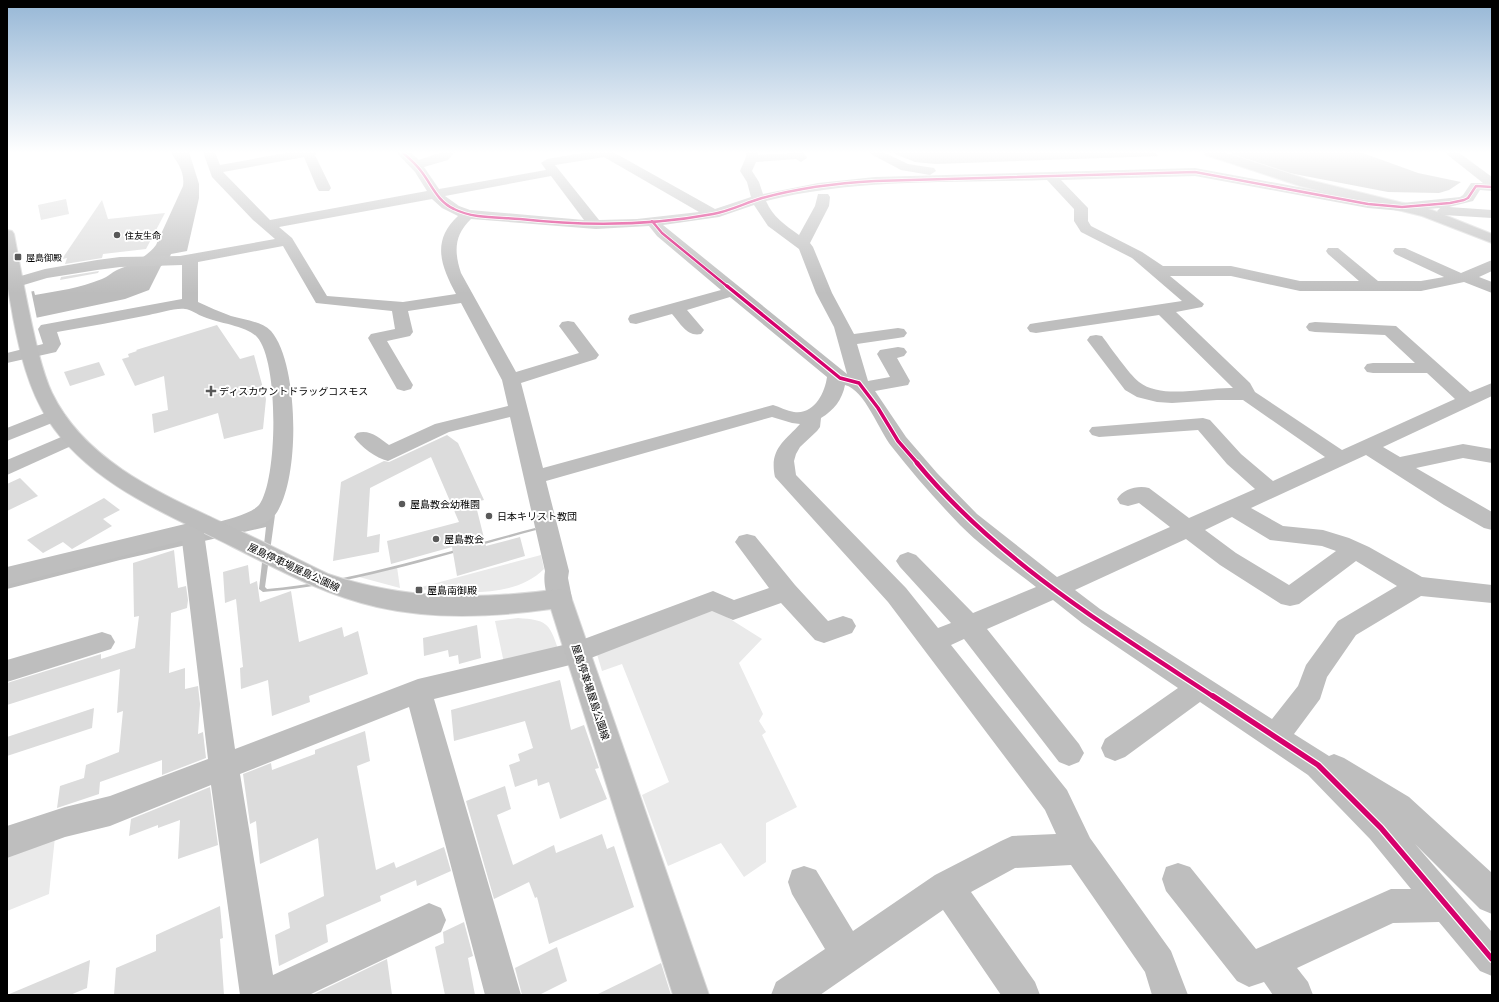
<svg xmlns="http://www.w3.org/2000/svg" width="1499" height="1002" viewBox="0 0 1499 1002" font-family="'Public Sans','Noto Sans JP',sans-serif">
<style>
.green{fill:#eaeaea}
.water{fill:#bcbcbc}
.pier{fill:#fff}
.building{fill:#dcdcdc}
.lines{fill:none;stroke-linecap:round;stroke-linejoin:round}
.major-casing{stroke:#dbdbdb;stroke-width:2}
.minor{fill:#bebebe;fill-rule:evenodd}
.major{fill:#bdbdbd;fill-rule:evenodd}
.cycleway-far3-casing{stroke:#fff;stroke-width:4}
.cycleway-far2-casing{stroke:#fff;stroke-width:5.5}
.cycleway-far1-casing{stroke:#fff;stroke-width:7}
.cycleway-casing{stroke:#fff;stroke-width:8}
.cycleway-far3{stroke:#d6006c;stroke-width:2.5}
.cycleway-far2{stroke:#d6006c;stroke-width:3.5}
.cycleway-far1{stroke:#d6006c;stroke-width:4.5}
.cycleway{stroke:#d6006c;stroke-width:5.5}
.poi-dot{fill:#595959;stroke:#fff;stroke-width:1.5}
.labels{text-anchor:middle;dominant-baseline:central;stroke-width:4;stroke-linejoin:round;paint-order:stroke}
.far-poi-label{font-size:9px;fill:#000;stroke:#fff;text-anchor:start}
.poi-label{font-size:10px;fill:#000;stroke:#fff;text-anchor:start}
.street-label{font-size:10px;fill:#000;stroke:#fff}
</style>
<rect width="100%" height="100%" fill="#fff"/>
<g class="green">
<path d="M 541,555 L 544,569 C 512,601 455,591 414,589 Z"/>
<polygon points="397,567 400,588 359,577"/>
<polygon points="711,607 762,639 739,663 763,714 759,721 766,732 762,735 797,807 766,823 766,862 744,877 721,843 668,866 642,795 669,782 622,664 602,671 596,651"/>
<path d="M 518,618 C 546,620 549,622 558,649 L 504,663 L 495,621 Z"/>
<polygon points="55,837 49,894 7,911 7,852"/>
</g>
<g class="water">
<path d="M 170,152 L 189,152 L 199,184 L 199,198 L 187,251 L 171,254 L 168,261 L 161,266 L 149,290 L 125,299 L 7,324 L 7,296 L 34,291 L 35,295 C 58,291 80,288 102,279 C 108,277 112,272 117,270 C 132,264 146,258 156,245 L 183,186 C 185,173 178,162 170,152 Z"/>
<polygon points="890,152 1155,152 1158,156 936,164 915,162"/>
<polygon points="1226,152 1360,152 1418,173 1461,182 1449,190 1439,193 1388,192 1289,173"/>
<path d="M 275,515 L 265,587 L 267,589 C 358,581 447,551 535,528 L 536,530 C 446,554 356,585 263,592 L 259,589 L 266,527 L 120,560 L 7,589 L 7,580 L 158,543 L 269,519 Z"/>
</g>
<polygon class="pier" points="31,290 37,319 7,325 7,295"/>
<g class="building">
<polygon points="66,199 69,214 41,220 38,205"/>
<polygon points="102,200 108,219 165,213 146,249 103,254 102,258 65,264 67,258 62,259"/>
<polygon points="99,271 98,273 60,280 61,277"/>
<polygon points="217,325 240,359 254,355 266,399 263,429 224,439 218,413 154,433 152,414 168,410 164,376 135,386 122,359 129,357 128,354 137,351 136,350"/>
<polygon points="99,362 105,375 70,386 64,372"/>
<polygon points="447,435 458,443 484,500 475,502 486,546 520,537 525,556 457,576 452,547 391,564 387,541 459,522 431,457 370,488 367,537 380,534 379,552 333,561 341,482 384,461 389,462"/>
<polygon points="20,478 38,496 7,511 7,484"/>
<polygon points="104,498 120,510 103,519 112,526 72,549 63,542 43,553 27,540"/>
<polygon points="174,550 178,588 186,586 188,600 187,608 171,613 169,673 185,668 185,689 198,686 200,704 198,734 203,732 206,758 162,775 162,760 100,782 99,794 57,808 60,786 84,778 86,765 119,752 123,711 117,713 120,669 7,705 7,683 101,654 101,659 135,648 139,616 134,617 133,563"/>
<polygon points="248,565 250,584 257,581 260,602 291,591 299,642 342,627 344,637 358,631 368,674 309,696 310,702 272,716 268,680 241,689 240,668 243,667 236,599 225,603 223,572"/>
<polygon points="477,625 481,658 459,664 458,655 449,657 448,650 424,656 423,638"/>
<polygon points="560,680 571,730 584,725 599,768 595,769 607,799 560,819 549,782 538,786 537,779 515,787 509,765 520,761 518,754 533,748 525,721 454,741 451,710"/>
<polygon points="94,708 92,728 7,756 7,737"/>
<polygon points="365,731 370,761 357,766 376,870 394,862 396,868 444,847 451,871 417,886 416,880 380,896 381,901 326,925 328,942 279,966 275,935 290,928 288,913 324,896 318,838 260,864 256,821 250,824 243,774 271,763 272,770 315,754 315,750"/>
<polygon points="505,786 511,809 497,815 513,865 554,845 556,853 602,834 607,849 614,846 634,907 549,944 537,897 535,898 529,882 494,899 466,801"/>
<polygon points="210,787 218,845 178,859 180,820 158,828 158,825 129,836 131,819"/>
<polygon points="220,906 223,938 220,939 224,995 114,995 116,968 156,951 156,935"/>
<polygon points="464,922 473,956 468,958 475,995 445,995 435,947 444,943 443,932"/>
<polygon points="557,947 567,981 539,995 522,995 515,968"/>
<polygon points="387,959 392,995 312,995"/>
<polygon points="90,960 87,988 70,995 7,995"/>
<polygon points="661,963 671,995 596,995 643,972"/>
</g>
<g class="lines">
<defs>
<g id="major">
<polygon points="1204,152 1223,152 1309,180 1432,210 1492,234 1492,243 1422,216 1300,186 1206,155"/>
<path d="M 7,230 L 12,231 L 14,234 C 21,272 28,309 37,347 C 41,362 45,378 52,393 C 87,465 169,497 238,530 C 268,544 297,559 328,574 C 404,600 481,600 560,589 L 569,591 L 709,995 L 673,995 L 551,609 C 494,617 434,620 377,607 C 324,595 279,570 231,546 C 165,513 90,484 48,420 C 28,388 20,353 13,317 C 11,304 8,292 7,279 C 6,263 7,246 7,230 Z"/>
</g>
</defs>
<use href="#major" class="major-casing"/>
<g class="minor">
<path d="M 203,152 L 215,152 L 220,165 L 291,152 L 318,152 L 315,155 L 331,188 L 329,191 L 319,191 L 317,188 L 304,157 L 223,172 L 270,220 L 427,191 L 415,172 L 396,152 L 410,152 L 419,160 L 442,152 L 455,152 L 448,160 L 424,167 L 439,189 L 546,170 L 541,163 L 547,159 L 588,152 L 613,152 L 715,209 L 751,197 L 747,182 L 740,171 L 746,157 L 746,152 L 758,152 L 758,155 L 803,152 L 807,158 L 801,162 L 796,159 L 756,162 L 752,171 L 759,182 L 763,194 L 818,183 L 875,177 L 1195,168 L 1368,200 L 1402,203 L 1460,197 L 1463,195 L 1471,183 L 1483,183 L 1444,152 L 1458,152 L 1492,177 L 1492,191 L 1480,190 L 1473,201 L 1449,207 L 1492,210 L 1492,218 L 1444,215 L 1439,214 L 1437,211 L 1440,208 L 1402,211 L 1368,208 L 1195,176 L 1061,180 L 1088,208 L 1088,221 L 1091,226 L 1142,252 L 1163,266 L 1231,266 L 1300,281 L 1359,281 L 1328,254 L 1326,251 L 1328,248 L 1338,248 L 1378,281 L 1421,281 L 1444,277 L 1395,254 L 1393,251 L 1395,248 L 1405,248 L 1461,273 L 1492,260 L 1492,271 L 1479,277 L 1492,282 L 1492,293 L 1464,282 L 1421,291 L 1300,291 L 1231,276 L 1170,276 L 1204,304 L 1202,307 L 1176,312 L 1250,383 L 1255,392 L 1342,450 L 1455,399 L 1427,373 L 1373,373 L 1367,372 L 1364,368 L 1367,364 L 1373,363 L 1415,363 L 1385,335 L 1315,332 L 1309,331 L 1306,327 L 1309,323 L 1315,322 L 1396,326 L 1470,392 L 1492,383 L 1492,396 L 1383,447 L 1400,457 L 1463,444 L 1492,449 L 1492,463 L 1463,458 L 1416,468 L 1492,512 L 1492,530 L 1484,528 L 1444,505 L 1366,455 L 1251,508 L 1283,526 L 1323,530 L 1349,538 L 1369,547 L 1422,577 L 1492,585 L 1492,603 L 1421,596 L 1356,635 L 1327,677 L 1320,699 L 1294,734 L 1329,756 L 1334,754 L 1344,758 L 1409,797 L 1492,873 L 1492,914 L 1480,909 L 1415,844 L 1492,932 L 1492,976 L 1480,971 L 1439,922 L 1393,923 L 1297,968 L 1308,982 L 1313,995 L 1273,995 L 1264,982 L 1249,987 L 1237,981 L 1166,891 L 1162,879 L 1166,867 L 1178,863 L 1190,867 L 1256,949 L 1391,889 L 1411,889 L 1370,839 L 1308,775 L 1200,702 L 1125,757 L 1115,761 L 1105,757 L 1101,748 L 1105,739 L 1178,688 L 1082,623 L 1053,600 L 987,629 L 1079,744 L 1084,753 L 1079,762 L 1069,766 L 1059,762 L 964,639 L 951,645 L 1067,790 L 1090,838 L 1171,951 L 1188,995 L 1152,995 L 1145,972 L 1071,865 L 1015,868 L 971,892 L 1035,982 L 1040,995 L 1001,995 L 943,910 L 820,995 L 771,995 L 776,982 L 825,949 L 792,894 L 788,882 L 792,870 L 804,866 L 816,870 L 853,931 L 935,875 L 1001,841 L 1012,836 L 1056,834 L 1045,810 L 888,602 L 775,477 C 769,449 784,442 800,424 L 792,423 L 772,417 L 546,481 L 569,571 L 568,578 L 572,598 L 569,605 L 560,607 L 551,605 C 546,595 543,582 545,571 L 510,417 L 449,432 L 388,461 C 376,458 361,447 354,437 L 357,433 C 370,429 379,438 389,445 L 435,424 L 508,406 L 502,380 L 461,303 L 408,311 L 413,332 L 410,336 L 387,341 L 413,385 L 411,389 L 404,391 L 397,389 L 368,338 L 371,334 L 395,329 L 392,311 L 316,303 L 283,246 L 198,262 L 198,302 C 209,307 220,312 231,316 C 244,320 261,321 271,331 C 299,363 301,481 275,515 C 268,524 253,527 243,531 C 232,534 222,539 211,536 L 208,531 L 204,533 L 235,749 L 418,679 L 576,642 L 713,591 L 734,600 L 769,588 L 735,542 L 739,536 L 747,534 L 755,536 L 795,585 L 828,621 L 843,616 L 852,619 L 856,626 L 852,633 L 824,643 L 815,640 L 781,603 L 733,620 L 712,611 L 578,663 L 434,699 L 521,995 L 485,995 L 409,707 L 240,774 L 273,975 L 429,903 L 441,908 L 446,920 L 441,932 L 309,995 L 240,995 L 211,785 L 110,826 L 65,837 L 7,858 L 7,826 L 65,807 L 110,796 L 208,759 L 182,541 L 7,585 L 7,567 L 185,524 L 203,515 L 211,517 L 214,523 C 226,520 251,514 259,505 C 278,480 279,361 257,337 C 247,326 218,323 204,317 C 198,315 190,309 185,309 C 174,308 160,313 149,315 C 118,321 87,327 57,332 L 61,344 L 56,352 L 7,363 L 7,353 L 43,344 L 38,329 L 41,325 L 182,299 L 182,265 L 120,267 L 97,270 L 47,278 L 7,290 L 7,280 L 45,269 L 97,260 L 120,257 L 180,256 L 275,239 L 253,220 L 212,177 ZM 604,157 L 699,212 L 637,219 L 599,220 L 555,165 ZM 551,176 L 584,220 L 470,210 L 459,206 L 445,196 ZM 1047,180 L 1074,209 L 1074,221 L 1081,232 L 1132,258 L 1182,301 L 1036,323 L 1030,324 L 1027,328 L 1030,332 L 1036,333 L 1159,315 L 1233,388 C 1206,387 1162,400 1139,382 C 1129,374 1111,348 1102,336 L 1096,335 L 1090,336 L 1087,340 L 1125,390 L 1137,397 L 1157,402 L 1172,403 L 1217,400 L 1243,400 L 1325,457 L 1273,481 L 1241,454 L 1210,420 L 1203,418 L 1092,427 L 1089,431 L 1092,435 L 1099,437 L 1198,430 L 1227,464 L 1255,489 L 1189,518 L 1149,488 C 1138,485 1123,489 1117,499 L 1120,504 L 1128,506 L 1139,503 L 1170,527 L 1057,577 L 977,514 L 937,473 L 906,437 L 875,391 L 908,385 L 910,381 L 897,358 L 904,356 L 907,352 L 904,348 L 898,347 L 880,350 L 877,354 L 890,377 L 868,381 L 857,344 L 898,338 L 904,337 L 907,333 L 904,329 L 898,328 L 854,334 L 832,293 L 813,247 L 810,243 L 829,206 L 830,197 L 828,194 L 818,194 L 815,206 L 799,235 C 785,225 773,217 766,201 C 855,178 955,183 1047,180 ZM 432,199 L 442,208 L 458,216 C 431,241 441,266 456,294 L 403,302 L 327,296 L 292,238 L 279,227 ZM 754,205 L 768,226 L 799,249 L 816,293 L 834,327 L 847,374 L 663,225 L 719,217 ZM 471,219 L 596,229 L 649,226 L 657,236 L 721,290 L 630,315 L 628,319 L 630,323 L 636,324 L 672,314 C 681,324 687,337 701,334 L 704,330 L 687,310 L 730,297 L 827,377 C 825,393 814,415 794,412 C 787,411 780,407 773,405 L 543,468 L 521,383 L 596,359 L 599,355 L 574,322 L 568,321 L 562,322 L 559,326 L 579,353 L 516,372 L 461,273 C 454,252 454,235 471,219 ZM 845,385 C 865,390 879,431 892,447 C 913,474 936,500 960,525 C 983,548 1010,567 1036,587 L 973,613 L 916,555 L 908,552 L 900,555 L 896,561 L 900,567 L 951,623 L 938,628 L 906,588 L 796,475 L 794,461 L 796,454 L 800,447 L 817,431 L 820,427 L 821,418 C 834,410 842,400 845,385 ZM 1232,517 L 1270,540 L 1322,546 L 1336,551 L 1289,585 L 1236,553 L 1205,530 ZM 1186,539 L 1220,565 L 1281,604 L 1290,606 L 1299,604 L 1356,561 L 1397,586 L 1338,621 L 1306,665 L 1298,686 L 1272,719 L 1100,609 L 1075,590 Z"/>
<polygon points="867,152 883,152 908,164 934,168 936,171 930,175 901,170"/>
<polygon points="55,409 62,411 65,415 62,419 7,441 7,428"/>
<polygon points="73,432 80,434 83,438 80,442 7,475 7,460"/>
<polygon points="102,632 111,635 115,642 111,649 7,682 7,660"/>
</g>
<use href="#major" class="major"/>
<defs>
<g id="cycleway-far3">
<path d="M 402,152 C 409,158 416,164 421,171 C 432,185 437,201 454,209 C 474,219 498,217 520,219 C 584,226 649,226 713,214 C 730,211 745,203 762,198 C 799,188 837,183 875,181 L 1195,172 L 1368,204 L 1402,207 L 1450,203 L 1464,200 L 1468,198 L 1476,186 L 1492,187"/>
<polyline points="652,221 662,233 728,287"/>
</g>
<polyline id="cycleway-far2" points="727,286 840,378 859,383 878,408 898,441 918,464"/>
<path id="cycleway-far1" d="M 917,463 C 998,561 1109,628 1214,697"/>
<polyline id="cycleway" points="1213,696 1318,765 1381,828 1492,959"/>
</defs>
<use href="#cycleway-far3" class="cycleway-far3-casing"/>
<use href="#cycleway-far2" class="cycleway-far2-casing"/>
<use href="#cycleway-far1" class="cycleway-far1-casing"/>
<use href="#cycleway" class="cycleway-casing"/>
<use href="#cycleway-far3" class="cycleway-far3"/>
<use href="#cycleway-far2" class="cycleway-far2"/>
<use href="#cycleway-far1" class="cycleway-far1"/>
<use href="#cycleway" class="cycleway"/>
</g>
<linearGradient id="sky" x2="0" y2="1"><stop stop-color="#96b7d6"/><stop offset="0.52" stop-color="#fff"/><stop offset="1" stop-color="#fff" stop-opacity="0"/></linearGradient>
<rect width="1499" height="293" fill="url(#sky)"/>
<g class="poi-dot">
<circle cx="117" cy="235" r="4"/>
<rect x="14" y="253" width="8" height="8" rx="2"/>
<path d="M209 385h4v4h4v4h-4v4h-4v-4h-4v-4h4z"/>
<circle cx="402" cy="504" r="4"/>
<circle cx="489" cy="516" r="4"/>
<circle cx="436" cy="539" r="4"/>
<rect x="415" y="586" width="8" height="8" rx="2"/>
</g>
<g class="labels">
<g class="far-poi-label">
<text x="125" y="235">住友生命</text>
<text x="26" y="257">屋島御殿</text>
</g>
<g class="poi-label">
<text x="219" y="391">ディスカウントドラッグコスモス</text>
<text x="410" y="504">屋島教会幼稚園</text>
<text x="497" y="516">日本キリスト教団</text>
<text x="444" y="539">屋島教会</text>
<text x="427" y="590">屋島南御殿</text>
</g>
<g class="street-label">
<text transform="translate(294 567) rotate(25)">屋島停車場屋島公園線</text>
<text transform="translate(591 692) rotate(72)">屋島停車場屋島公園線</text>
</g>
</g>
<rect width="1499" height="1002" fill="none" stroke="#000000" stroke-width="16"/>
</svg>
